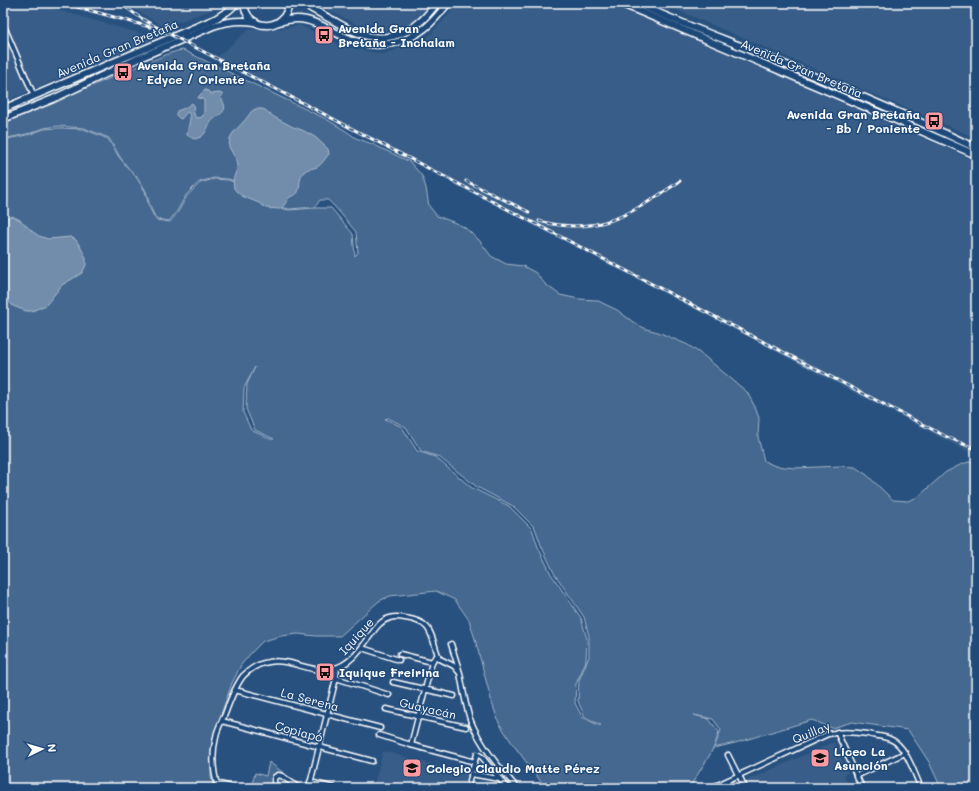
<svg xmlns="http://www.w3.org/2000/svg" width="979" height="791" viewBox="0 0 979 791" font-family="Mali,sans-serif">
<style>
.built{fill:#375d88}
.green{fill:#446890;stroke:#a2b4c8;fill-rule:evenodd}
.water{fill:#718dab;stroke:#aabbcd}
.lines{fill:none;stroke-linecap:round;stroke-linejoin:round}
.pedestrian-casing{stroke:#fff;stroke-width:6}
.minor-casing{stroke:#fff;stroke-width:7}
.primary-casing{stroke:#fff;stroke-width:9}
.pedestrian{stroke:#1f4a7a;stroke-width:3}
.minor{stroke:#1f4a7a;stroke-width:4}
.primary{stroke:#1f4a7a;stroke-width:6}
.rail-casing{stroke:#fff;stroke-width:3}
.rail{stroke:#1f4a7a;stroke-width:1.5;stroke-dasharray:4.5;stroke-linecap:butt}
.labels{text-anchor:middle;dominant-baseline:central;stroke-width:3;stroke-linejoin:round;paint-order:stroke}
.poi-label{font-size:12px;font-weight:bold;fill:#fff;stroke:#1f4a7a;text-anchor:start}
.street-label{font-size:12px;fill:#fff;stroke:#1f4a7a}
</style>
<rect width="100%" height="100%" fill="#28517f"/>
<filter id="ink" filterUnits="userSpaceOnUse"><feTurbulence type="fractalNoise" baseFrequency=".025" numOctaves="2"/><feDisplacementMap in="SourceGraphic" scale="8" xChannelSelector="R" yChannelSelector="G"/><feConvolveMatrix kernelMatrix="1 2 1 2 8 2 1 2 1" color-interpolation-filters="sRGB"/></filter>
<g filter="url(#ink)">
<g class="built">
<polygon points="3,3 33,3 157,38 3,102"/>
<polygon points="126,3 224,3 222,6 164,27 129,6"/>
<polygon points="315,3 434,3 419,19 414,23 397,30 384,31 373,30 363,28"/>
<polygon points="459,3 611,3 976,161 976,456 215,59 248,30 285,28 300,25 342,46 383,54 426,39"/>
<polygon points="670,3 976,3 976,138 668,6"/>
<polygon points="834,742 848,773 844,775 849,788 750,788 747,780"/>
<polygon points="383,751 468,774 464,788 373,788"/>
</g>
<g class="green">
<path d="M 183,50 L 326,119 L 346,131 L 356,138 L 372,144 L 410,162 L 422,176 L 426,188 L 429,206 L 437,216 L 453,222 L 464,227 L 479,240 L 491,256 L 506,264 L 523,266 L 536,273 L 545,284 L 560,295 L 579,299 L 596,300 L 617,310 L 633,322 L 646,329 L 658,332 L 688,345 L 704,356 L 747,392 L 755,407 L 759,418 L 758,437 L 764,461 L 775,466 L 795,468 L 841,466 L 855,467 L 867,475 L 893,500 L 908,501 L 918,497 L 946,472 L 962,464 L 976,460 L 976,788 L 941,788 L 929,762 L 908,730 L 852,722 L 832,728 L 812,720 L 735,743 L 714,748 L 721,730 L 713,719 L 694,715 L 709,719 L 719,732 L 715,745 L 708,758 L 691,785 L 685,788 L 548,788 L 545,787 L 512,743 L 499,723 L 492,703 L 475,639 L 469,620 L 455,600 L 436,591 L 390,596 L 379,601 L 340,636 L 316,636 L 298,634 L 281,636 L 263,641 L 251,653 L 241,665 L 232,683 L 212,740 L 211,777 L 214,788 L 3,788 L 3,140 L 31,134 L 44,129 L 58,128 L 84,129 L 108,139 L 119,157 L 128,168 L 136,177 L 145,191 L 149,207 L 156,220 L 170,222 L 178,212 L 187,196 L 200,183 L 214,179 L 228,180 L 240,184 L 269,206 L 289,210 L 315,208 L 331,208 L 353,234 L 355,256 L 358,253 L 356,232 L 336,208 L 328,200 L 320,200 L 315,207 L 289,209 L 270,205 L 241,183 L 228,179 L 214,178 L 199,182 L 186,195 L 177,211 L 169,221 L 156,219 L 150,206 L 146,191 L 137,176 L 128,168 L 120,157 L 109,138 L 84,128 L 58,126 L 44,128 L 31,133 L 3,139 L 3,123 L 168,54 L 177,51 ZM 255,367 L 247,384 L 246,409 L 255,430 L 274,439 L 270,439 L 251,430 L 243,412 L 244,388 ZM 388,418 L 406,427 L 421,451 L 439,457 L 477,487 L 513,506 L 535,528 L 541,545 L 554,573 L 584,617 L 589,636 L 589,657 L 579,680 L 578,701 L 585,717 L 601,725 L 598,725 L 582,717 L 575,703 L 576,684 L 586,661 L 587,639 L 581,618 L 551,574 L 538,547 L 532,529 L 509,506 L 472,488 L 435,457 L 417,451 L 402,427 L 385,419 Z"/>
<polygon points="269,762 304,788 251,788 255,773 266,776"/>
</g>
<g class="water">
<path d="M 205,90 L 208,91 L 211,94 L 219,93 L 222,94 L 223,95 L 220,97 C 232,113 218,113 211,122 C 205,130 207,137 194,139 L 187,135 C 187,127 192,121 189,113 L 187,112 L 181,119 L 179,118 L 176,115 L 177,111 L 185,108 L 192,103 L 194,105 L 193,110 L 195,117 L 198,118 L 202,117 L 204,113 L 204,101 L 203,99 L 198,98 L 199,96 Z"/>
<path d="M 255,109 L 262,109 L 265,110 L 274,117 L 293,127 L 302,130 L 315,137 L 328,149 L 329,154 L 328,155 C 325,159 321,165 317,167 C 313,169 308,168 305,171 C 298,176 301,185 298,192 C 296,196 293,195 290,197 C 286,200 285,206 280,209 L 266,208 L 259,203 L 242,196 L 236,191 L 234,188 L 233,180 L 238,166 L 237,161 L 229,147 L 230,138 L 233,133 L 246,119 L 251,112 Z"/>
<polygon points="12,216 20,220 33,232 39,236 48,239 71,237 76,240 81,248 86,258 86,265 82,273 62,285 46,305 32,311 26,311 13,306 7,299 3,289 3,220 6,218"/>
</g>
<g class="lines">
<defs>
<polyline id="pedestrian" points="468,788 471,774"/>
<g id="minor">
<polyline points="3,24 34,96"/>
<path d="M 451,644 C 454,654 457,663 460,673 C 463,689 465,704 470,719 C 480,745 499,767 517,788"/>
<polyline points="362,648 399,660"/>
<polyline points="400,654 432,662"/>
<polyline points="336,678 389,695"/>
<polyline points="393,682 454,696"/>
<polyline points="235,690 380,728"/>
<polyline points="386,709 466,727"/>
<polyline points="222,721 372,761"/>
<polyline points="837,732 862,788"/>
<polyline points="379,735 411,745 475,762"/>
<polyline points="411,745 432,662 433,660 438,655"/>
<polyline points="728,755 738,775"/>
<polyline points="739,775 745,788"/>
<polyline points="856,776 905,753"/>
<polyline points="499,779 471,774 477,754 482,757 507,788"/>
<polyline points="310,782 334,788"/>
<polyline points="217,783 234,788"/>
<path d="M 218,788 C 213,772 212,753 216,737 C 217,729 222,721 225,714 C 229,703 236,685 243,676 C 250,669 260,663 269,662 C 291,658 311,674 332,669 C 350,665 360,650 370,636 C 375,629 381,620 390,618 C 395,616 400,617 405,618 C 434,622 430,635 439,658 L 440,659 L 454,666 L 459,672"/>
<path d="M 279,788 C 275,785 272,782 275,777 L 278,775 L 282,776 L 299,788"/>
<polyline points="309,788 336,678 337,668"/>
<path d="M 711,788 L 828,734 C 842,731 854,732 868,734 C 875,736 883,736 890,739 C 906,745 914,773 921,788"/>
</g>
<g id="primary">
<path d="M 244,3 C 246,32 286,33 289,3"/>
<path d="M 302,3 C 313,10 325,16 336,22 C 344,27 352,31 361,34 C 382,42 405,36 421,21 C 427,16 432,9 437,3"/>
<polyline points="620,3 896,120 976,155"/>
<path d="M 636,3 C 666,17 697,29 728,41 C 811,75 895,109 976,148"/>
<path d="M 279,22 C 308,13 319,26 345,37 C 371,50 403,46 425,28 C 434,21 441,12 448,3"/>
<polyline points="3,109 215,19 228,11 237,3"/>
<path d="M 3,119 L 53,99 L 137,59 L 213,26 C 227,21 241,20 255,22"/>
</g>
</defs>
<use href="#pedestrian" class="pedestrian-casing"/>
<use href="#minor" class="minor-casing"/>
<use href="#primary" class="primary-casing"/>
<use href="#pedestrian" class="pedestrian"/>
<use href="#minor" class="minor"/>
<use href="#primary" class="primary"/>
<defs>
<g id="rail">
<polyline points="63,3 150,27"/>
<path d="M 121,3 C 139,19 160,29 181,40 L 945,436 L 961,443 L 976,449"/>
<polyline points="466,181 529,212"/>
<path d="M 539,221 C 600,237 632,213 680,181"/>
</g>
</defs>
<use href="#rail" class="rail-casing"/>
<use href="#rail" class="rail"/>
</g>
</g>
<defs>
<symbol id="bus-square" viewBox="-11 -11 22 22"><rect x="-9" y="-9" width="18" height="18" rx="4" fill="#ff9aa2" stroke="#1f4a7a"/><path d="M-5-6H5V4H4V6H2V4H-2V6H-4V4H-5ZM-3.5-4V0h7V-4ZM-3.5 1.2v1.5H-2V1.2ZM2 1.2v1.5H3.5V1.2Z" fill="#111"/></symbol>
<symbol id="school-square" viewBox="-11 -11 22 22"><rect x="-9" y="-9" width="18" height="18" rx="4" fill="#ff9aa2" stroke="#1f4a7a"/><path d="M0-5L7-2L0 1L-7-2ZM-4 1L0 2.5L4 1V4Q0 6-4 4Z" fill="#111"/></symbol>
</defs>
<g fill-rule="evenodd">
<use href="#bus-square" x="313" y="24" width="22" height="22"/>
<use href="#bus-square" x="112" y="61" width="22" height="22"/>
<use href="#bus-square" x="923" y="110" width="22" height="22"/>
<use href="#bus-square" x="314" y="661" width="22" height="22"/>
<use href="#school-square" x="809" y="747" width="22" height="22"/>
<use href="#school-square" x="401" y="757" width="22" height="22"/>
</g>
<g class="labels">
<g class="poi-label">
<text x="338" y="28">Avenida Gran<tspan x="338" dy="14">Bretaña - Inchalam</tspan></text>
<text x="137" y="65">Avenida Gran Bretaña<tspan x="137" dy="14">- Edyce / Oriente</tspan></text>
<text x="920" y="114" text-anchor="end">Avenida Gran Bretaña<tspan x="920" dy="14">- Bb / Poniente</tspan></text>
<text x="339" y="672">Iquique Freirina</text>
<text x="834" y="751">Liceo La<tspan x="834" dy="14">Asunción</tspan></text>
<text x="426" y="768">Colegio Claudio Matte Pérez</text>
</g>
<g class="street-label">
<text transform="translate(117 48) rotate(-23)">Avenida Gran Bretaña</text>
<text transform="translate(802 68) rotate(23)">Avenida Gran Bretaña</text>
<text transform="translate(356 636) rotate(-48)">Iquique</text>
<text transform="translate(310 699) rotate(15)">La Serena</text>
<text transform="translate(428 708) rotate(13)">Guayacán</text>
<text transform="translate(299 731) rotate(15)">Copiapó</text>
<text transform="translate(811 732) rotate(-22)">Quillay</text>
</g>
</g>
<rect width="979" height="791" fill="none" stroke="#1f4a7a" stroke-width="16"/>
<rect x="8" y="8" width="963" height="775" fill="none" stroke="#fff" stroke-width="1.5" filter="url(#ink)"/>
<g transform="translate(42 749) rotate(85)" stroke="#1f4a7a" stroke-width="3" paint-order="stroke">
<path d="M0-3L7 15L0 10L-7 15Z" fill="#ffffff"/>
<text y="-6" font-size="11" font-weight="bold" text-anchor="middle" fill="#ffffff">N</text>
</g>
</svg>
